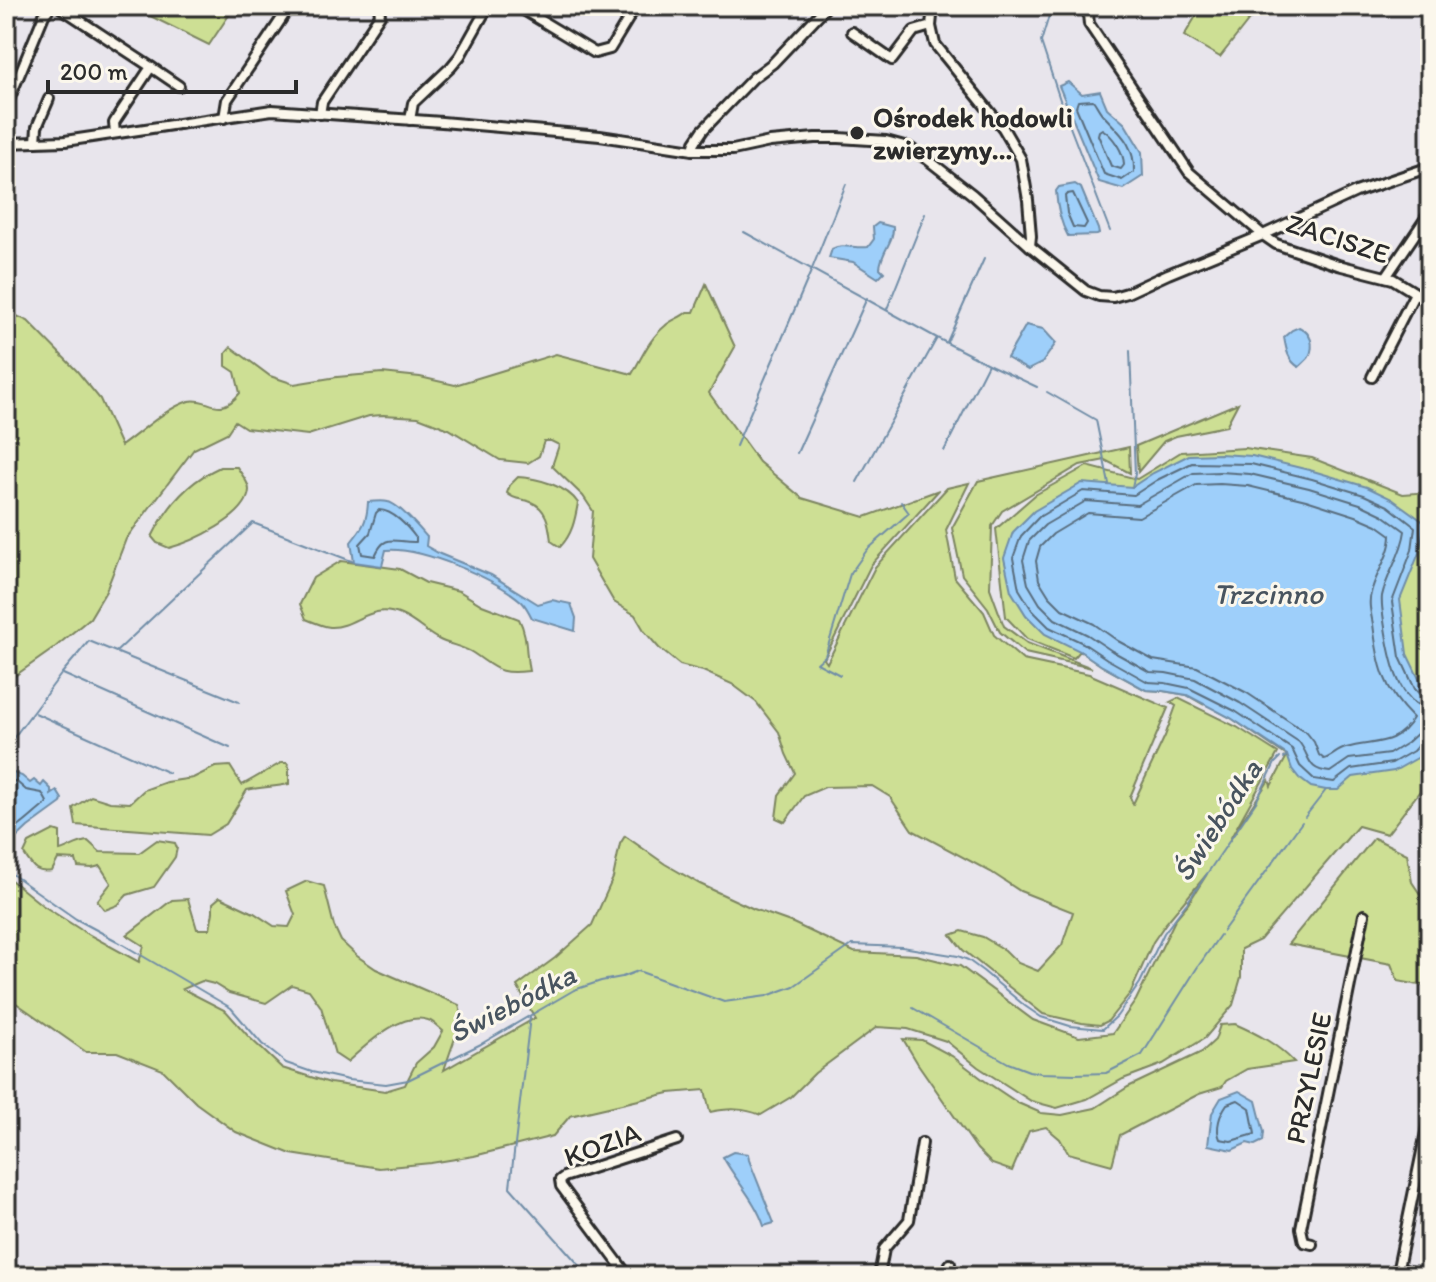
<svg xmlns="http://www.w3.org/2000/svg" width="1436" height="1282" viewBox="0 0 1436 1282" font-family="Itim,sans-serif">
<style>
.green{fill:#cddf94;stroke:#7c8560;stroke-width:2;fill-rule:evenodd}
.water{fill:#9ecffa;stroke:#708da7;stroke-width:2}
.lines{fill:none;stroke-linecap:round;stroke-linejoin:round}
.shore{stroke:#596d7e;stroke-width:2}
.stream{stroke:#708da7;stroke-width:2}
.street-casing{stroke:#2b2b2b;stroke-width:14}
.street{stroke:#fbf7ec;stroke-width:8}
.poi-dot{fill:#2b2b2b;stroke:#fbf7ec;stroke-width:3}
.labels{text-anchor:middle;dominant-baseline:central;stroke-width:6;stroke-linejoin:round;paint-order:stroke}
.poi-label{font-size:28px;font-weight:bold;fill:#2b2b2b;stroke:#fbf7ec;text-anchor:start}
.street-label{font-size:28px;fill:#2b2b2b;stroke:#fbf7ec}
.water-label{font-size:30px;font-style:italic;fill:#48545f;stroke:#fbf7ec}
</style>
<rect width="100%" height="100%" fill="#e8e5ec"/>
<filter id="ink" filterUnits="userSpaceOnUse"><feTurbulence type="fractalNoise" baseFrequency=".0125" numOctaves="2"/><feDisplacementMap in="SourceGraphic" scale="16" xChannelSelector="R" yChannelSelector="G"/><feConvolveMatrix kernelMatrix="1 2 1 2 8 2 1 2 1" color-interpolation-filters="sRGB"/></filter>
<g filter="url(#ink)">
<g class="green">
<polygon points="130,6 235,6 209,45"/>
<polygon points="1202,6 1260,6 1220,57 1184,36"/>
<path d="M 706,284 L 735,347 L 709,393 L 759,462 L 802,498 L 865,517 L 939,490 L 871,565 L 824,659 L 827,663 L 875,567 L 947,488 L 969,483 L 946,530 L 955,578 L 984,612 L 994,635 L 1023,660 L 1089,674 L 1168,708 L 1130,797 L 1133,804 L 1165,736 L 1176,706 L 1170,702 L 1178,698 L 1237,727 L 1278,753 L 1229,841 L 1269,780 L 1271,786 L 1287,756 L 1231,718 L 1137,666 L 1204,705 L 1187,695 L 1163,691 L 1146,690 L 1102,666 L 1080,651 L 1074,658 L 1027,639 L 1006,617 L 996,529 L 1035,495 L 1087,466 L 1137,479 L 1181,452 L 1245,448 L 1312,458 L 1403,494 L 1430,492 L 1430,790 L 1423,787 L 1387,834 L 1358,826 L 1260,940 L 1241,949 L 1241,977 L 1233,1005 L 1205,1038 L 1163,1064 L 1123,1079 L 1087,1099 L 1057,1108 L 1031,1101 L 978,1067 L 946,1041 L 908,1029 L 877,1027 L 815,1073 L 791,1097 L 761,1115 C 743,1108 729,1108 710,1112 L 705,1090 L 669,1093 L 570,1116 L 553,1136 L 474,1156 L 431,1163 L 379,1168 L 291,1154 L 236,1132 L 196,1103 L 163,1070 L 117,1052 L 86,1052 L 6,996 L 6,876 L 42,905 L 86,933 L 139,962 L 144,946 L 127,935 L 172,900 L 188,899 L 197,929 L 210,929 L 213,912 L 213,903 L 220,897 L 254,913 L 274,926 L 289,927 L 295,915 L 286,891 L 307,881 L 324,886 L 334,926 L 341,941 L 357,956 L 376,969 L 459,1005 L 462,1018 L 444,1070 L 535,1018 L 517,986 L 555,958 L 592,925 L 613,878 L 620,844 L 625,836 L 665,864 L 700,884 L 754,909 L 793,923 L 854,952 L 916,955 L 960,966 L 1033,1020 L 1079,1037 L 1113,1033 L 1136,1000 L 1176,918 L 1188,904 L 1207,874 L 1166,923 L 1153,942 L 1131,992 L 1108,1021 L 1100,1025 L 1082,1023 L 1043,1014 L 963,950 L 951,935 L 962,931 L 983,937 L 1005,950 L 1018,963 L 1038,971 L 1062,945 L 1073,912 L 1020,891 L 991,872 L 912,830 L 890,797 L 872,786 L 825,787 L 804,796 L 785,822 L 776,818 L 779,795 L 795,773 L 786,754 L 779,732 L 756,702 L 732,684 L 703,671 L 680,665 L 659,648 L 645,632 L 635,615 L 614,602 L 589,559 L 593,511 L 583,496 L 552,466 L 559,445 L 551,441 L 544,441 L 539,456 L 528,463 L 500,460 L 449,429 L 418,417 L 383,415 L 369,416 L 308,435 L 246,428 L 235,421 L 227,433 L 194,449 L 126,539 L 106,591 L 90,618 L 53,649 L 6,682 L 6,407 L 9,401 L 13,368 L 9,340 L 6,331 L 6,311 L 28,321 L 77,371 L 100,399 L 121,446 C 141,432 166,408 189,401 C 209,396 218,420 240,393 L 235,372 L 226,366 L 226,353 L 231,347 L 270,376 L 294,384 L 337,377 L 382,373 L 420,377 L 455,385 L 556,354 L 632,374 C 642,357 649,339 665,326 C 671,320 680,318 687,312 L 694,312 ZM 202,981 L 214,984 L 229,993 L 266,1003 L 292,985 L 309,990 L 321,1007 L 335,1054 L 347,1062 C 367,1045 400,1011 428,1020 C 433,1021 439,1028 443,1031 L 434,1047 L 416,1063 L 405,1085 L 385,1091 L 330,1083 L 282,1068 L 249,1037 L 226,1011 L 183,989 Z"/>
<polygon points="1238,403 1226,426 1176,436 1164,441 1138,472 1136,446"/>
<polygon points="1129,447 1130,473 1105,460 1080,465 1002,511 992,526 990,588 1004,626 1027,643 1092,668 1025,653 1000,632 988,608 962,575 952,528 978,481"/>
<path d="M 220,467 L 237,467 C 241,474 249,482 249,490 C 248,517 192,542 169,548 L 157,543 L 152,537 C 167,506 189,481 220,467 Z"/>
<path d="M 518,477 C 538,478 567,486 578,503 C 575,520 572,535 560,547 L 551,541 C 549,526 548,509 531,502 C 522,498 515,501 507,493 L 510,485 Z"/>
<path d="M 341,561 L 400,569 L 426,583 L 459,591 L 482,605 L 519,619 C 528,636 525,652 529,671 C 498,675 497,669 473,653 C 462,646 449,645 438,639 C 425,632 415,621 401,615 C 369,602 356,628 330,627 C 322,626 313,622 306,619 L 300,604 L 313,578 Z"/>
<path d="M 281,763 L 287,763 L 289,768 L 289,784 C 275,787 261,787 247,790 L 226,824 L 208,835 L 76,825 L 73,808 L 91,796 L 110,802 L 130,803 L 144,790 L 166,782 L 193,778 L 215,767 L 230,766 L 242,785 Z"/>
<path d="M 54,830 L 60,832 L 60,851 C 70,848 77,842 88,841 L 100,852 L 139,853 L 157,840 L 175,843 L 177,848 L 175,857 L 154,887 L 127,895 L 118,905 L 105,910 L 97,901 L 111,883 L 100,866 L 92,868 L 78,867 L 76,860 L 58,859 L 52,871 C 36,874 32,866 24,854 L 29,843 Z"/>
<polygon points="1374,838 1407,854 1412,882 1430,909 1430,987 1398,981 1391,964 1288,944"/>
<path d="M 1235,1024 C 1258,1034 1277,1044 1294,1062 L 1247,1069 L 1226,1081 L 1222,1087 L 1199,1094 L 1120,1135 L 1112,1165 L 1068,1153 L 1060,1139 L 1046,1127 L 1029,1131 L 1012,1171 L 992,1164 L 977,1149 L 918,1064 L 903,1039 L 922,1040 L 952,1056 L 985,1081 L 1018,1103 L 1041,1113 L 1062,1115 L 1095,1108 L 1128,1087 L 1202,1052 L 1215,1040 L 1220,1025 Z"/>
</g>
<g class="water">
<polygon points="1068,82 1082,94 1100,91 1107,108 1125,124 1142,152 1143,176 1123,189 1099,182 1059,86"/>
<path d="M 1075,184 L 1081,188 L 1098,229 L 1099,234 L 1097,235 L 1068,236 C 1060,222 1057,207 1056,191 L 1059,187 Z"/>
<path d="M 878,223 L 893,227 C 894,242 881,252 880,268 L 884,272 L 878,278 L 853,262 L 829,258 L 832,249 C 843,243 855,249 868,247 L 874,239 L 873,227 Z"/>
<polygon points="1026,325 1043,329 1056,343 1042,363 1028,370 1007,358"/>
<path d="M 1299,327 C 1311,333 1315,344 1309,357 C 1309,358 1299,367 1299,367 C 1288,361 1286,349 1284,337 L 1292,330 Z"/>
<polygon points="1220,454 1252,456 1313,471 1367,487 1392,499 1425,523 1419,553 1400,600 1407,654 1421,683 1430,694 1430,745 1419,757 1394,771 1353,777 1338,790 1326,790 1311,787 1299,778 1292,769 1287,755 1231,718 1187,695 1163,691 1146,690 1102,666 1080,651 1045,634 1026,615 1011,591 1004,558 1013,532 1034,511 1082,483 1132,487 1153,473 1189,455"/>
<path d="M 368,502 C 374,502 382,500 388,502 C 399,504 420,529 427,537 L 426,546 L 440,554 L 491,575 L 538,604 L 552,600 L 571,604 L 576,618 L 575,631 L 532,618 C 529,612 526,606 522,602 C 495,578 421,547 386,550 L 382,566 L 354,562 L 351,542 C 363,527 367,522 368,502 Z"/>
<polygon points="6,770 22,776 30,783 34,780 41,786 44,782 51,789 51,795 57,791 62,799 61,803 28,827 11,843 6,841"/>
<polygon points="1239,1091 1256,1101 1264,1132 1263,1141 1255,1145 1247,1143 1232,1150 1208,1145 1212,1113 1221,1098"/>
<path d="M 733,1152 L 748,1154 L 749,1160 L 774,1223 L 764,1226 C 756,1201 736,1181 723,1157 Z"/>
</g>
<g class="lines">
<g class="shore">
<path d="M 1093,100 C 1097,105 1099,111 1104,116 C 1121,134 1135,145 1134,172 L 1122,180 L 1104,174 L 1076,107 L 1078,101 Z"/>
<path d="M 1102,129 C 1113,136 1124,152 1124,165 L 1121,169 L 1111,166 L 1098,135 L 1099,131 Z"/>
<polygon points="1073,193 1087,223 1084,228 1073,227 1067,213 1065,196 1067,194"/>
<path d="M 1220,484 L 1248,486 L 1306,500 L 1356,516 L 1377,525 L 1391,535 C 1391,555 1375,574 1371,593 C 1368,603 1371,614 1373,624 C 1378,664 1383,689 1413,718 C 1396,747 1374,740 1346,748 C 1337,750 1332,757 1324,759 L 1319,755 L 1314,742 L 1307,733 L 1247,693 L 1197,667 L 1153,660 L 1118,641 L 1094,624 L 1062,609 L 1049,596 L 1039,580 L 1036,561 L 1040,547 L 1053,534 L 1088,513 L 1139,517 L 1196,485 Z"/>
<path d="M 379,510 C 393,510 408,527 416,538 L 416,542 C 395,543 385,532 375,556 L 362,554 L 360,544 L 370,533 L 376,513 Z"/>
<polyline points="1430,698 1422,697 1415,689 1400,657 1392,602 1412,550 1415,527 1388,506 1364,495 1312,479 1251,464 1192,463 1157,480 1134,495 1083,491 1039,517 1021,536 1013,558 1019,589 1032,610 1049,627 1083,643 1107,659 1148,682 1165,683 1189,688 1235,711 1292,749 1300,766 1314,779 1334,782 1351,769 1392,763 1413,751 1422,741 1430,740"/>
<path d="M 1430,708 C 1396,707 1388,647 1384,621 C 1383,613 1381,604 1382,596 C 1387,573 1402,555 1405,531 L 1383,515 L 1360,504 L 1309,488 L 1250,474 L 1220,472 L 1193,473 L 1137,505 L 1086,501 L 1045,525 L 1029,541 L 1023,560 L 1028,584 L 1040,604 L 1055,619 L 1088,635 L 1112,651 L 1150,672 L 1166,673 L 1195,679 L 1240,703 L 1299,742 C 1311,757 1306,770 1330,772 L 1349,759 L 1389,754 L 1407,743 L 1419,732 L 1430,730"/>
<path d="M 6,778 L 18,783 L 26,790 L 42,793 L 47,802 L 45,805 C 34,813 17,831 6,834"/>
<path d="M 1238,1100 L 1250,1108 L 1255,1134 L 1231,1141 L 1220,1139 C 1215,1128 1220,1114 1227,1104 Z"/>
</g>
<g class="stream">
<polyline points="1052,6 1041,42 1062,106 1110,231"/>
<polyline points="744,232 937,338 988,364 1037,387"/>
<polyline points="887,309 925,214"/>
<polyline points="947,342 984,259"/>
<polyline points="1130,351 1135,474 1132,487"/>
<polyline points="1047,392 1096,420 1109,484"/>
<polyline points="736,446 812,269 846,184"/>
<polyline points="944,451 988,364"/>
<polyline points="797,453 867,298"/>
<polyline points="857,482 937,338"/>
<polyline points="1425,523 1430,520"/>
<polyline points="118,653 239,702"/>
<polyline points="63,674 230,748"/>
<polyline points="840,675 817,663 825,656 850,574 867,550 909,513 901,502"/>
<polyline points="35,713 169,773"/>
<polyline points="6,748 62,673 89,641 116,652 253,523 354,562"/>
<polyline points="1284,758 1287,755"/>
<polyline points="1305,817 1326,790"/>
<polyline points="6,870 76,919 117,941 231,1008 262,1044 286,1063 312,1072 348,1080 386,1084 408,1080 481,1044 574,990 601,981 622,977 638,971 724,1002 767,996 794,986 852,945 902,947 958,956 968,960 983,971 1025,1006 1041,1017 1070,1026 1103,1029 1117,1016 1140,983 1164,933 1186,904"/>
<polyline points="1187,903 1256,802 1275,763 1280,758"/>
<polyline points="1223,931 1302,822"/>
<polyline points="913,1008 1008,1063 1029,1071 1041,1073 1076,1074 1106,1073 1142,1055 1197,968 1220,935"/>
<polyline points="530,1017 510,1187 589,1276"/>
</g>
<defs>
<g id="street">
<polyline points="58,6 151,67 117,118 114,123 115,133"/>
<polyline points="517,6 595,53 610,49 636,6"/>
<polyline points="933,6 931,26 935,44 1003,128 1021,159 1028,200 1031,236 1030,246 1086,291 1099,296 1113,297 1127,293 1168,274 1263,235 1356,192 1430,167"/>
<polyline points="1089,6 1088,14 1089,24 1189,172 1263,235 1276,244 1338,265 1393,279 1430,302"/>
<polyline points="852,32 892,60 914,31 931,26"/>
<polyline points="151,67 179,86"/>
<polyline points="6,107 44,15 51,6"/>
<polyline points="320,114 322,102 380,15 379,6"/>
<polyline points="224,118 227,100 290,6"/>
<polyline points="410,120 413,103 451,67 460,56 488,6"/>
<polyline points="36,142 37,127 49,99"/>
<polyline points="6,143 65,141 272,110 442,122 600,136 693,150 733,150 770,142 815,138 839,138 886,141 908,147 927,159 973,195 1030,246"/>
<polyline points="693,150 695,142 703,130 753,78 773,63 827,6"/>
<polyline points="1423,170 1430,183"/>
<polyline points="1386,277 1430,212"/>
<polyline points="1372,377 1415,293"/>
<polyline points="1312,1244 1304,1242 1301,1228 1364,915"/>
<polyline points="1398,1268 1430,1113"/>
<polyline points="628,1276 561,1186 560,1180 564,1177 677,1140"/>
<polyline points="879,1276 884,1249 909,1220 922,1143"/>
<polyline points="946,1276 950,1264"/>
<polyline points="1397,1276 1398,1268 1425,1276"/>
</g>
</defs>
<use href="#street" class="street-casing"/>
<use href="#street" class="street"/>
</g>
</g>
<circle class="poi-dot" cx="857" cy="133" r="8"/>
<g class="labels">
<g class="poi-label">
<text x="873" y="117">Ośrodek hodowli<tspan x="873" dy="32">zwierzyny...</tspan></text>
</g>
<g class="street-label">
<text transform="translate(1338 238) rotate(18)">ZACISZE</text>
<text transform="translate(1308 1078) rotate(-78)">PRZYLESIE</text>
<text transform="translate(602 1144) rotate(-20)">KOZIA</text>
</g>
<g class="water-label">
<text x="1268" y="593">Trzcinno</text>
<text transform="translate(1217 820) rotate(-57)">Świebódka</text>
<text transform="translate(512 1003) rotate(-27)">Świebódka</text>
</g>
</g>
<rect width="1436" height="1282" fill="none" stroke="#fbf7ec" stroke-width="32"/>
<rect x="16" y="16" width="1404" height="1250" fill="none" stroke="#2b2b2b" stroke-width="3" filter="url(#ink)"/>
<path d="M48 80v12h248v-12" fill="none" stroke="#2b2b2b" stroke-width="4"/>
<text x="60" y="80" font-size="24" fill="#2b2b2b" stroke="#fbf7ec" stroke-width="6" paint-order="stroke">200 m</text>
</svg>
